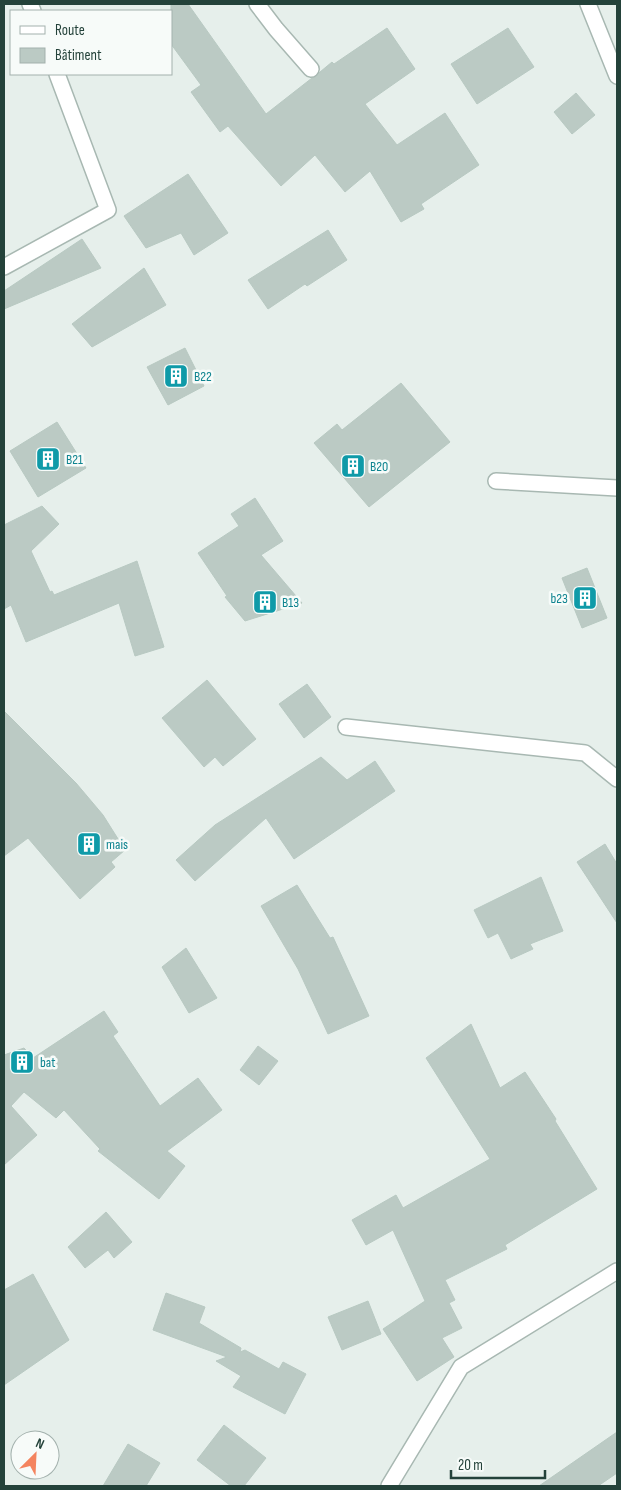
<svg xmlns="http://www.w3.org/2000/svg" width="621" height="1490" viewBox="0 0 621 1490" font-family="'Sofia Sans Condensed',sans-serif">
<style>
.building{fill:#bbcac4;stroke:#b8c9c2}
.lines{fill:none;stroke-linecap:round;stroke-linejoin:round}
.minor-casing{stroke:#a8b8b2;stroke-width:18}
.minor{stroke:#fff;stroke-width:15}
.labels{text-anchor:middle;dominant-baseline:central;stroke-width:5;stroke-linejoin:round;paint-order:stroke}
.culture-label{font-size:14px;fill:#0d838f;stroke:#f7fbf9;text-anchor:start}
</style>
<rect width="100%" height="100%" fill="#e6efeb"/>
<g class="building">
<polygon points="171,4 188,4 266,114 312,78 317,76 320,72 332,62 334,64 387,28 415,69 365,104 397,145 445,113 479,165 421,204 424,209 401,222 370,171 345,192 315,155 281,186 228,126 220,132 191,92 201,85 171,44"/>
<polygon points="508,28 534,67 477,104 451,64"/>
<polygon points="576,93 595,115 572,134 554,112"/>
<polygon points="188,174 228,233 194,255 181,233 146,248 124,216"/>
<polygon points="328,230 347,260 307,286 305,284 268,309 248,280"/>
<polygon points="82,239 101,268 4,309 4,291"/>
<polygon points="144,268 166,305 92,347 72,324"/>
<polygon points="185,348 204,386 168,405 147,367"/>
<polygon points="401,383 450,442 369,507 314,443 337,424 342,430"/>
<polygon points="57,422 86,468 38,497 10,451"/>
<polygon points="255,498 283,541 261,555 302,603 245,621 225,597 227,596 198,553 239,526 231,514"/>
<polygon points="42,506 59,524 31,551 50,592 52,591 54,595 137,561 164,647 135,656 119,603 26,642 11,605 4,609 4,525"/>
<polygon points="587,568 607,618 582,628 562,578"/>
<polygon points="207,680 256,739 223,766 215,757 204,767 162,718"/>
<polygon points="307,684 331,717 304,738 279,704"/>
<polygon points="4,711 76,783 103,815 125,850 111,862 115,867 80,899 28,838 4,856"/>
<polygon points="321,757 347,780 375,761 395,791 294,859 266,818 195,881 176,860 215,825"/>
<polygon points="605,844 617,864 617,923 577,862"/>
<polygon points="541,877 563,931 530,944 533,949 511,959 498,933 488,938 474,910"/>
<polygon points="297,885 330,938 333,937 369,1016 328,1034 298,969 261,906"/>
<polygon points="186,948 217,998 189,1013 162,967"/>
<polygon points="104,1011 118,1032 113,1036 160,1106 198,1078 222,1110 167,1151 185,1166 159,1199 98,1151 100,1149 64,1110 56,1118 24,1092 11,1106 37,1135 4,1165 4,1055 24,1048 33,1058"/>
<polygon points="471,1024 500,1088 525,1072 556,1119 555,1121 597,1189 505,1245 507,1249 445,1280 455,1300 449,1303 462,1328 442,1338 454,1357 417,1381 383,1329 425,1301 393,1230 366,1245 352,1220 396,1195 403,1208 490,1159 426,1058"/>
<polygon points="258,1046 278,1061 259,1085 240,1070"/>
<polygon points="106,1212 132,1242 114,1258 108,1250 85,1268 68,1247"/>
<polygon points="33,1274 69,1340 4,1385 4,1290"/>
<polygon points="166,1293 205,1307 199,1323 241,1348 240,1352 245,1350 279,1369 283,1362 306,1374 285,1414 233,1387 241,1376 216,1361 227,1357 153,1330"/>
<polygon points="368,1301 381,1334 342,1350 328,1317"/>
<polygon points="224,1425 266,1458 244,1486 231,1486 197,1460"/>
<polygon points="617,1432 617,1473 598,1486 539,1486"/>
<polygon points="128,1444 160,1463 146,1486 103,1486"/>
</g>
<g class="lines">
<defs>
<g id="minor">
<polyline points="30,4 33,11"/>
<polyline points="257,4 276,29 311,69"/>
<polyline points="588,4 617,76"/>
<polyline points="4,267 108,210 57,74"/>
<polyline points="496,481 617,488"/>
<polyline points="346,727 585,753 617,779"/>
<polyline points="389,1486 461,1367 617,1271"/>
</g>
</defs>
<use href="#minor" class="minor-casing"/>
<use href="#minor" class="minor"/>
</g>
<defs>
<symbol id="building-square" viewBox="-11 -11 22 22"><rect x="-9" y="-9" width="18" height="18" rx="4" fill="#0f9aa8" stroke="#f7fbf9"/><path d="M-4-6H4V6H1V3H-1V6H-4ZM-2.5-4.3h1.7v1.8h-1.7ZM.8-4.3h1.7v1.8H.8ZM-2.5-1h1.7V.8h-1.7ZM.8-1h1.7V.8H.8Z" fill="#fff"/></symbol>
</defs>
<g fill-rule="evenodd">
<use href="#building-square" x="162" y="362" width="28" height="28"/>
<use href="#building-square" x="34" y="445" width="28" height="28"/>
<use href="#building-square" x="339" y="452" width="28" height="28"/>
<use href="#building-square" x="571" y="584" width="28" height="28"/>
<use href="#building-square" x="251" y="588" width="28" height="28"/>
<use href="#building-square" x="75" y="830" width="28" height="28"/>
<use href="#building-square" x="8" y="1048" width="28" height="28"/>
</g>
<g class="labels">
<g class="culture-label">
<text x="194" y="376">B22</text>
<text x="66" y="459">B21</text>
<text x="370" y="466">B20</text>
<text x="568" y="598" text-anchor="end">b23</text>
<text x="282" y="602">B13</text>
<text x="106" y="844">mais</text>
<text x="40" y="1062">bat</text>
</g>
</g>
<rect width="621" height="1490" fill="none" stroke="#24423a" stroke-width="10"/>
<rect x="10" y="10" width="162" height="65" fill="#f7fbf9" stroke="#a3b1ad"/>
<rect x="20" y="26" width="25" height="8" fill="#ffffff" stroke="#a3b1ad"/>
<text x="55" y="35" font-size="15" fill="#24423a">Route</text>
<rect x="20" y="48" width="25" height="15" fill="#bbcac4" stroke="#a3b1ad"/>
<text x="55" y="60" font-size="15" fill="#24423a">Bâtiment</text>
<g transform="translate(35 1455) rotate(24)"><circle r="24" fill="#f7fbf9" stroke="#a3b1ad"/>
<path d="M0-4L9 19L0 12L-9 19Z" fill="#f4845f"/>
<text y="-8" font-size="14" font-weight="bold" text-anchor="middle" fill="#24423a">N</text>
</g>
<path d="M451 1470v8h94v-8" fill="none" stroke="#24423a" stroke-width="2.5"/>
<text x="458" y="1470" font-size="15" fill="#24423a" stroke="#f7fbf9" stroke-width="4" paint-order="stroke">20 m</text>
</svg>
